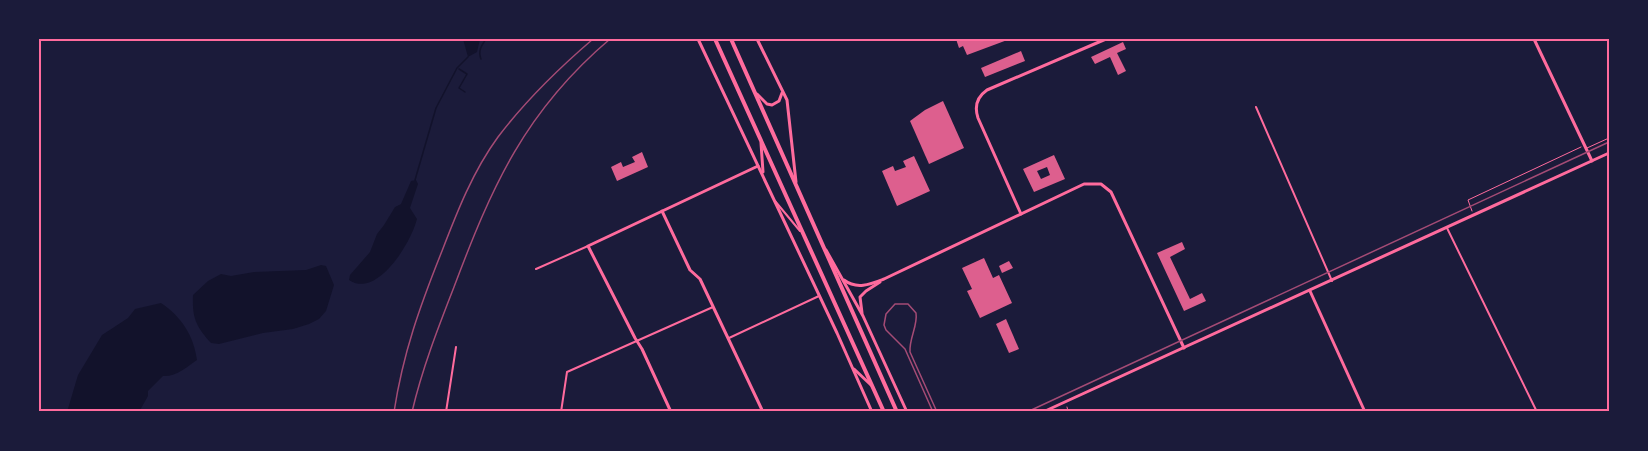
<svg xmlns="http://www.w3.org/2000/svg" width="1648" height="451" viewBox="0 0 1648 451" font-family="'Playfair Display',serif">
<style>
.water{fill:#12122b}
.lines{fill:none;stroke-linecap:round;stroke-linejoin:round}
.stream{stroke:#12122b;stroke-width:1.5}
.building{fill:#dd5f8e;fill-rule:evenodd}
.path{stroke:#ff6b9d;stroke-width:1}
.service{stroke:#ff6b9d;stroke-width:1}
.minor{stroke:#ff6b9d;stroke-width:2}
.tertiary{stroke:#ff6b9d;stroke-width:3}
.secondary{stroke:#ff6b9d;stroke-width:3}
.primary{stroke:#ff6b9d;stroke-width:4}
.tram{stroke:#a44b75;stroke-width:1.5}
.rail{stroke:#a44b75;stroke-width:1.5}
.neatline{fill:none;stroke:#ff6b9d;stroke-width:2}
</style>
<rect width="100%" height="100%" fill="#1b1b3a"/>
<g class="water">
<polygon points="463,39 480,39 477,52 468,57"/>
<path d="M 416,180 L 418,184 L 410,208 L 417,219 C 411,243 377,299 349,280 L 350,275 L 370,252 L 377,234 L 384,225 L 395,207 L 401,204 L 411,181 Z"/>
<path d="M 321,265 L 326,266 L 334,285 L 326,311 L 319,319 L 309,324 L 293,329 L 263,333 L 219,344 L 211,343 C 196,326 192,318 193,295 L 208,281 L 221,274 L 231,276 L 254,272 L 306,270 Z"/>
<path d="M 161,303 C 181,316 194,336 197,360 C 187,367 176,377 163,376 L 148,391 L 148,396 L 139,412 L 67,412 L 78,375 L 102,335 L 128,318 L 135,309 Z"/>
</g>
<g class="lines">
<g class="stream">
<path d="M 481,59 C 478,51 481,46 486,39"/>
<polyline points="459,69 467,74 459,88 465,92"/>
<polyline points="415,180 436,108 457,68 468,57"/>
</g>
</g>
<g class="building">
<polygon points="956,39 1010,39 967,55 963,46 959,48"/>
<polygon points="1123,42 1126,49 1117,53 1126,71 1118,75 1110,57 1095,64 1091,57"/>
<polygon points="1021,51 1025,61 985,77 981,68"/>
<polygon points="943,101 964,148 929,164 910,121 925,110"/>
<polygon points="642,152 648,167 617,181 611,167 621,162 623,167 635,162 632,157"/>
<path d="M 1054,155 L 1065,179 L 1034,192 L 1023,169 ZM 1047,167 L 1050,175 L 1041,179 L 1037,171 Z"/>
<polygon points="914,156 930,191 897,206 882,171 893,166 895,171 906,167 903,161"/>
<polygon points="1182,242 1185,249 1170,257 1190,299 1202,293 1206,301 1184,311 1157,253"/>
<polygon points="984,258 993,278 999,275 1012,303 980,318 967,291 972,289 962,268"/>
<polygon points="1009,261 1013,268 1002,273 999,266"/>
<polygon points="1006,319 1019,349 1009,353 996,324"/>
</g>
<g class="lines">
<g class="path">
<polyline points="1472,211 1468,200 1581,147"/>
<polyline points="1067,407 1068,411"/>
</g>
<polyline class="service" points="1587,148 1609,138"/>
<g class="minor">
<polyline points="1256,107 1332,281"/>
<polyline points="775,201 800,231"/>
<polyline points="1447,228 1537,412"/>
<polyline points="536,269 588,246"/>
<polyline points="729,338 819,296"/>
<polyline points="446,412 456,347"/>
<polyline points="561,412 567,372 713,307"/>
</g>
<g class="tertiary">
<polyline points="698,39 837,333 872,412"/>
<polyline points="757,39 787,100 796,182"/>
<polyline points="1534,39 1592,161"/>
<polyline points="757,94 767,104 772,105 779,101 782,93"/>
<polyline points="761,143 763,172"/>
<polyline points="662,211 690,270 700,279 763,412"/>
<path d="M 1021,214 L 978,118 C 974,106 977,97 987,90 L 1106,39"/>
<path d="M 844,280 C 857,290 871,284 884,279 L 1084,184 L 1101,184 L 1111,192 L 1184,348"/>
<polyline points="1310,291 1365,412"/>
<polyline points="862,313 860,297 866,291 880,282"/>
<polyline points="854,369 871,385"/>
<polyline points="671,412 642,349 635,338 588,246 758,166"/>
</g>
<g class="secondary">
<polyline points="826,250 863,316 907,412"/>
<polyline points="1043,412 1609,153"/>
</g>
<g class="primary">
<polyline points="715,39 884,412"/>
<polyline points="731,39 897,412"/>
</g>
<g class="tram">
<path d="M 933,412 L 905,349 L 886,330 L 884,325 L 886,314 L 895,304 L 908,304 L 916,313 C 918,326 909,338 910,352 L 937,412"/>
<polyline points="1027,412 1609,142"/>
</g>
<g class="rail">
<path d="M 394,412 C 403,353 420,306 442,251 C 457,212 473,171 498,137 C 526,100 558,69 593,39"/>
<path d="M 412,412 C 422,369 438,328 454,287 C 492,186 525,111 610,39"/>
</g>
</g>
<rect width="1648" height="451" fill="none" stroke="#1b1b3a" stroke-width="81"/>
<rect x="40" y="40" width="1568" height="370" class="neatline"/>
</svg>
